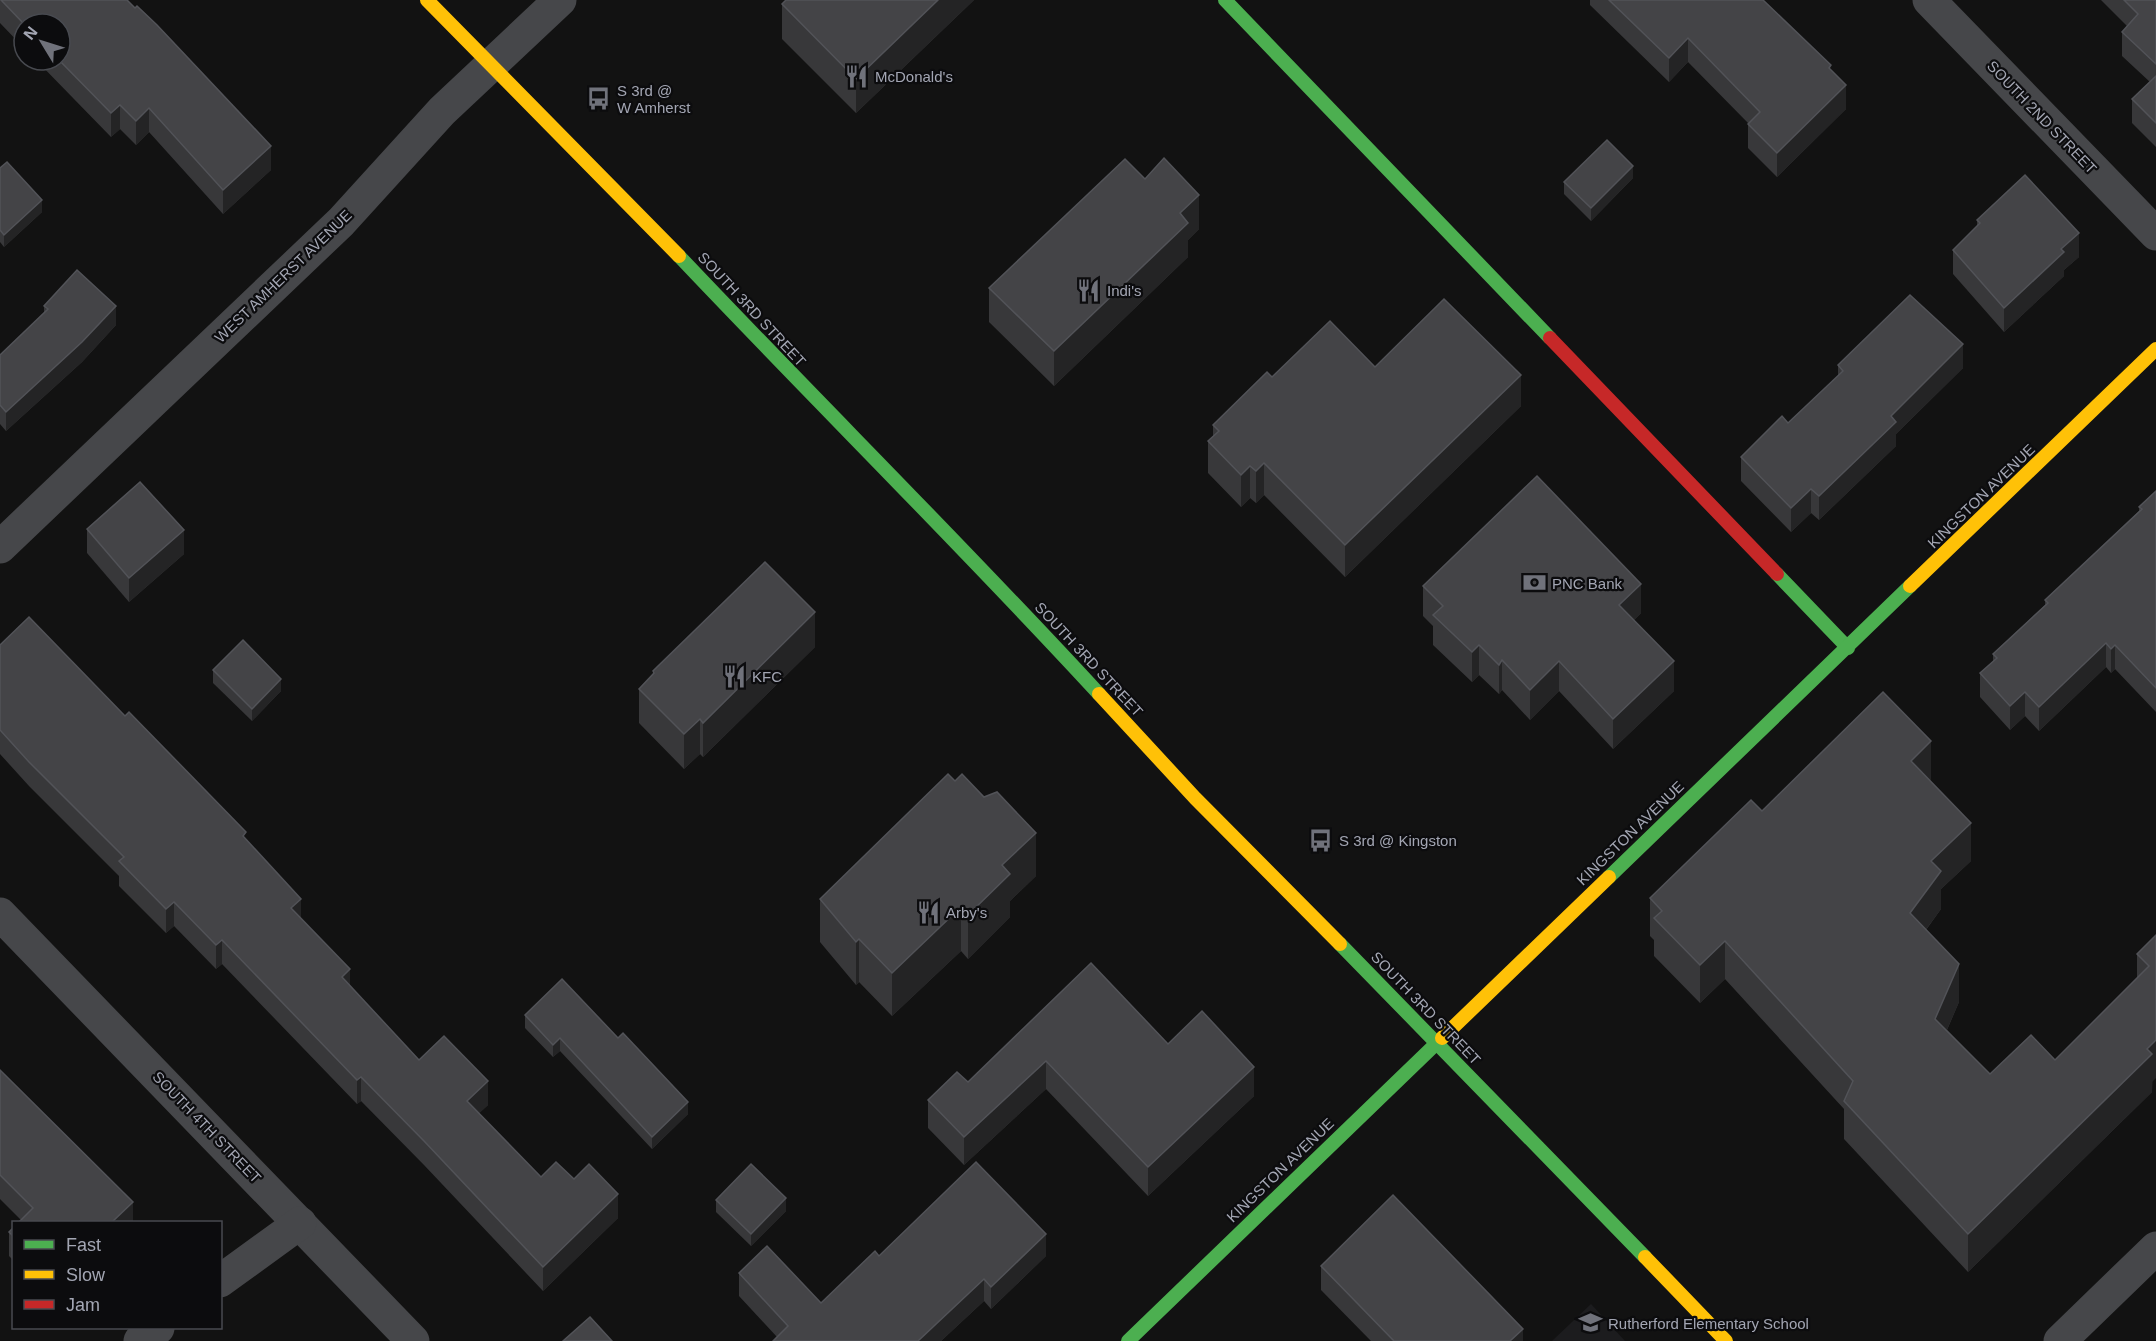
<svg xmlns="http://www.w3.org/2000/svg" width="2156" height="1341" viewBox="0 0 2156 1341" font-family="Arial,sans-serif">
<style>
.built{fill:#1c1c1e}
.lines{fill:none;stroke-linecap:round;stroke-linejoin:round}
.street{stroke:#46474a;stroke-width:33}
.fast{stroke:#4caf50;stroke-width:14}
.slow{stroke:#ffc107;stroke-width:14}
.jam{stroke:#c62828;stroke-width:14}
.wall{fill:#38383a}
.shaded-wall{fill:#242425}
.building{fill:#444447;stroke:#525358;stroke-width:1.5}
.labels{text-anchor:middle;dominant-baseline:central;stroke-width:4.5;stroke-linejoin:round;paint-order:stroke}
.poi-label{font-size:15px;fill:#a3a6b3;stroke:#0c0c0e;text-anchor:start}
.street-label{font-size:15px;fill:#a3a6b3;stroke:#0c0c0e}
</style>
<rect width="100%" height="100%" fill="#121212"/>
<polygon class="built" points="1591,1304 1625,1341 1552,1341"/>
<g class="lines">
<g class="street">
<polyline points="1929,0 2156,234"/>
<polyline points="0,547 341,222 442,111 560,0"/>
<polyline points="0,914 413,1341"/>
<polyline points="220,1281 300,1223"/>
<polyline points="140,1341 158,1328"/>
<polyline points="2060,1341 2156,1248"/>
</g>
<g class="fast">
<polyline points="1225,0 1550,338"/>
<path d="M 679,256 C 818,403 962,545 1099,694"/>
<polyline points="1777,574 1848,648"/>
<polyline points="1609,877 1910,586"/>
<polyline points="1340,944 1645,1257"/>
<polyline points="1128,1341 1442,1038"/>
</g>
<g class="slow">
<polyline points="427,0 679,256"/>
<polyline points="1910,586 2156,349"/>
<polyline points="1099,694 1195,798 1340,944"/>
<polyline points="1442,1038 1609,877"/>
<polyline points="1645,1257 1726,1341"/>
</g>
<polyline class="jam" points="1550,338 1777,574"/>
</g>
<g class="wall">
<polygon points="0,0 127,0 271,170 223,214 149,132 136,145 120,129 111,137 36,60 60,60 24,24 24,48 0,23"/>
<polygon points="786,0 974,0 856,113 782,39 782,4"/>
<polygon points="1590,0 1763,0 1831,70 1846,109 1777,177 1748,148 1748,123 1688,62 1669,82 1590,5"/>
<polygon points="2101,0 2156,0 2156,147 2132,123 2132,99 2150,82 2122,56 2122,32 2127,26"/>
<polygon points="0,168 42,212 4,247 0,242"/>
<polygon points="1633,178 1591,221 1564,194 1564,182"/>
<polygon points="1145,179 1199,229 1188,240 1188,257 1054,386 989,322 989,288"/>
<polygon points="1977,220 2079,257 2064,270 2064,276 2004,332 1953,274 1953,250 1977,226"/>
<polygon points="44,306 116,325 82,362 6,431 0,424 0,355 44,313"/>
<polygon points="1838,365 1963,368 1896,434 1896,446 1819,520 1811,513 1791,532 1741,481 1741,457 1788,423 1838,376"/>
<polygon points="1375,367 1521,406 1345,577 1264,495 1256,503 1250,498 1241,507 1208,473 1208,441 1213,436 1213,425 1272,377"/>
<polygon points="2156,491 2156,712 2115,669 2111,673 2106,667 2039,731 2025,716 2010,730 1980,697 1980,673 1993,662 1993,654 2045,605 2045,600 2139,511 2139,507"/>
<polygon points="87,529 184,554 129,602 87,553"/>
<polygon points="1423,586 1641,613 1634,620 1674,691 1613,749 1559,691 1530,720 1502,690 1499,694 1479,675 1472,682 1433,645 1433,626 1423,616"/>
<polygon points="0,645 125,716 246,840 301,918 350,986 419,1060 488,1105 479,1113 541,1177 574,1179 618,1218 543,1291 424,1165 361,1101 357,1104 222,964 216,969 174,926 166,933 119,886 119,876 29,786 0,754"/>
<polygon points="815,647 703,757 700,754 684,769 639,723 639,689 653,675 653,671"/>
<polygon points="213,670 281,691 252,721 213,683"/>
<polygon points="1931,779 1930,780 1971,861 1941,889 1941,909 1926,930 1959,1002 1947,1030 1990,1074 2055,1060 2137,978 2137,954 2156,935 2152,1092 1968,1272 1844,1139 1844,1109 1725,979 1700,1003 1654,956 1654,940 1650,936 1650,898 1762,811"/>
<polygon points="1036,876 1010,901 1010,917 968,959 961,951 892,1016 859,982 856,985 820,942 820,899"/>
<polygon points="1091,963 1168,1044 1254,1096 1148,1196 1046,1089 964,1165 928,1128 928,1100 968,1082"/>
<polygon points="525,1015 618,1038 688,1114 652,1149 560,1051 553,1057 525,1028"/>
<polygon points="0,1070 133,1222 21,1220 0,1199"/>
<polygon points="716,1200 786,1211 751,1246 716,1212"/>
<polygon points="14,1227 14,1261 9,1256 9,1232"/>
<polygon points="1046,1256 991,1309 984,1301 941,1341 773,1341 777,1337 739,1296 739,1273 821,1303"/>
<polygon points="1321,1266 1523,1341 1371,1341 1321,1290"/>
</g>
<g class="shaded-wall">
<polygon points="938,0 974,0 856,113 856,79"/>
<polygon points="1688,38 1688,62 1669,82 1669,58"/>
<polygon points="1846,85 1846,109 1777,177 1777,153"/>
<polygon points="120,105 120,129 111,137 111,113"/>
<polygon points="149,108 149,132 136,145 136,121"/>
<polygon points="271,146 271,170 223,214 223,190"/>
<polygon points="1633,166 1633,178 1591,221 1591,208"/>
<polygon points="1199,195 1199,229 1188,240 1188,257 1054,386 1054,351 1180,213"/>
<polygon points="42,200 42,212 4,247 4,235"/>
<polygon points="2079,233 2079,257 2064,270 2064,276 2004,332 2004,308 2061,249"/>
<polygon points="116,306 116,325 82,362 6,431 6,412"/>
<polygon points="1963,344 1963,368 1896,434 1896,446 1819,520 1819,496 1891,416"/>
<polygon points="1521,375 1521,406 1345,577 1345,545"/>
<polygon points="1264,463 1264,495 1256,503 1256,471"/>
<polygon points="1250,466 1250,498 1241,507 1241,475"/>
<polygon points="1811,489 1811,513 1791,532 1791,508"/>
<polygon points="184,530 184,554 129,602 129,578"/>
<polygon points="1641,584 1641,613 1619,634 1619,605"/>
<polygon points="815,612 815,647 703,757 703,723"/>
<polygon points="2106,643 2106,667 2039,731 2039,707"/>
<polygon points="1479,645 1479,675 1472,682 1472,652"/>
<polygon points="2115,645 2115,669 2111,673 2111,649"/>
<polygon points="1502,660 1502,690 1499,694 1499,665"/>
<polygon points="1559,661 1559,691 1530,720 1530,690"/>
<polygon points="1674,661 1674,691 1613,749 1613,719"/>
<polygon points="281,679 281,691 252,721 252,709"/>
<polygon points="2025,692 2025,716 2010,730 2010,706"/>
<polygon points="700,719 700,754 684,769 684,734"/>
<polygon points="1931,741 1931,779 1911,799 1911,761"/>
<polygon points="1971,823 1971,861 1941,889 1941,909 1910,951 1910,913 1931,861"/>
<polygon points="1036,833 1036,876 1010,901 1010,917 968,959 968,915 1002,865"/>
<polygon points="301,899 301,923 291,908"/>
<polygon points="174,902 174,926 166,933 166,909"/>
<polygon points="961,907 961,951 892,1016 892,973"/>
<polygon points="859,939 859,982 856,985 856,942"/>
<polygon points="222,940 222,964 216,969 216,945"/>
<polygon points="1725,941 1725,979 1700,1003 1700,965"/>
<polygon points="1959,964 1959,1002 1935,1057 1935,1019"/>
<polygon points="350,969 350,993 342,977"/>
<polygon points="560,1038 560,1051 553,1057 553,1045"/>
<polygon points="2156,1040 2156,1078 2152,1082 2152,1092 1968,1272 1968,1234"/>
<polygon points="1046,1061 1046,1089 964,1165 964,1137"/>
<polygon points="1254,1067 1254,1096 1148,1196 1148,1167"/>
<polygon points="361,1077 361,1101 357,1104 357,1080"/>
<polygon points="488,1081 488,1105 467,1125 467,1101"/>
<polygon points="688,1102 688,1114 652,1149 652,1137"/>
<polygon points="618,1194 618,1218 543,1291 543,1267"/>
<polygon points="786,1198 786,1211 751,1246 751,1234"/>
<polygon points="133,1202 133,1222 112,1222"/>
<polygon points="1046,1234 1046,1256 991,1309 991,1287"/>
<polygon points="984,1279 984,1301 941,1341 918,1341"/>
<polygon points="1523,1329 1523,1341 1510,1341"/>
</g>
<g class="building">
<polygon points="1,0 127,0 135,8 137,6 157,25 271,146 223,190 149,108 136,121 120,105 111,113 59,60 60,60 60,24 24,24"/>
<polygon points="786,0 938,0 856,79 782,4"/>
<polygon points="1609,0 1763,0 1831,65 1829,68 1846,85 1777,153 1748,124 1760,112 1688,38 1669,58"/>
<polygon points="2124,0 2156,0 2156,64 2122,32 2138,14"/>
<polygon points="2156,76 2156,123 2132,99"/>
<polygon points="1607,140 1633,166 1591,208 1564,182"/>
<polygon points="1164,158 1199,195 1180,213 1188,223 1054,351 989,288 1125,159 1145,179"/>
<polygon points="7,162 42,200 4,235 0,230 0,168"/>
<polygon points="2025,175 2079,233 2061,249 2064,252 2004,308 1953,250 1980,223 1977,220"/>
<polygon points="77,270 116,306 82,342 6,412 0,405 0,355 48,309 44,306"/>
<polygon points="1910,295 1963,344 1891,416 1896,422 1819,496 1811,489 1791,508 1741,457 1782,416 1788,423 1843,371 1838,365"/>
<polygon points="1444,299 1521,375 1345,545 1264,463 1256,471 1250,466 1241,475 1208,441 1219,431 1213,425 1267,372 1272,377 1330,321 1375,367"/>
<polygon points="1537,476 1641,584 1619,605 1674,661 1613,719 1559,661 1530,690 1502,660 1499,665 1479,645 1472,652 1433,615 1443,606 1423,586"/>
<polygon points="140,482 184,530 129,578 87,529"/>
<polygon points="2156,491 2156,688 2115,645 2111,649 2106,643 2039,707 2025,692 2010,706 1980,673 1997,658 1993,654 2048,603 2045,600 2142,509 2139,507"/>
<polygon points="765,562 815,612 703,723 700,719 684,734 639,689 654,673 653,671"/>
<polygon points="29,617 125,716 129,712 246,832 243,836 301,899 291,908 350,969 342,977 419,1060 444,1036 488,1081 467,1101 541,1177 556,1162 574,1179 589,1164 618,1194 543,1267 424,1141 361,1077 357,1080 222,940 216,945 174,902 166,909 119,861 124,857 29,762 0,730 0,645"/>
<polygon points="243,640 281,679 252,709 213,670"/>
<polygon points="1883,692 1931,741 1911,761 1971,823 1931,861 1941,871 1910,913 1959,964 1935,1019 1990,1074 2031,1035 2055,1060 2149,966 2137,954 2156,935 2156,1040 2147,1049 2152,1054 1968,1234 1844,1101 1853,1081 1725,941 1700,965 1654,918 1662,911 1650,898 1751,800 1762,811"/>
<polygon points="948,774 955,781 962,774 984,797 997,792 1036,833 1002,865 1010,874 968,915 961,907 892,973 859,939 856,942 820,899"/>
<polygon points="1091,963 1168,1044 1202,1011 1254,1067 1148,1167 1046,1061 964,1137 928,1100 957,1072 968,1082"/>
<polygon points="562,979 618,1038 623,1033 688,1102 652,1137 560,1038 553,1045 525,1015"/>
<polygon points="0,1070 133,1202 112,1222 19,1222 33,1208 0,1175"/>
<polygon points="976,1162 1046,1234 991,1287 984,1279 918,1341 773,1341 788,1326 739,1273 767,1246 821,1303 875,1251 879,1256"/>
<polygon points="751,1164 786,1198 751,1234 716,1200"/>
<polygon points="1393,1195 1523,1329 1510,1341 1394,1341 1321,1266"/>
<polygon points="14,1227 14,1237 9,1232"/>
<polygon points="590,1317 612,1341 563,1341"/>
</g>
<defs>
<symbol id="restaurant-bare" viewBox="-9 -9 18 18"><path d="M-5-6h1v4h1v-4h1v4h1v-4h1v5L-1.5 .5V6h-2V.5L-5-1ZM5-6V6H3V1.5H1.5Q1.5-4 5-6Z" fill="#70727b" stroke="#0c0c0e" stroke-width="2.5" paint-order="stroke"/></symbol>
<symbol id="bus-bare" viewBox="-9 -9 18 18"><path d="M-5-6H5V4H4V6H2V4H-2V6H-4V4H-5ZM-3.5-4V0h7V-4ZM-3.5 1.2v1.5H-2V1.2ZM2 1.2v1.5H3.5V1.2Z" fill="#70727b" stroke="#0c0c0e" stroke-width="2.5" paint-order="stroke"/></symbol>
<symbol id="bank-bare" viewBox="-9 -9 18 18"><path d="M-6-4H6V4H-6ZM0-2.3a2.3 2.3 0 1 0 0 4.6a2.3 2.3 0 1 0 0-4.6Z" fill="#70727b" stroke="#0c0c0e" stroke-width="2.5" paint-order="stroke"/></symbol>
<symbol id="school-bare" viewBox="-9 -9 18 18"><path d="M0-5L7-2L0 1L-7-2ZM-4 1L0 2.5L4 1V4Q0 6-4 4Z" fill="#70727b" stroke="#0c0c0e" stroke-width="2.5" paint-order="stroke"/></symbol>
</defs>
<g fill-rule="evenodd">
<use href="#restaurant-bare" x="840" y="60" width="33" height="33"/>
<use href="#bus-bare" x="582" y="82" width="33" height="33"/>
<use href="#restaurant-bare" x="1072" y="274" width="33" height="33"/>
<use href="#bank-bare" x="1518" y="566" width="33" height="33"/>
<use href="#restaurant-bare" x="718" y="660" width="33" height="33"/>
<use href="#bus-bare" x="1304" y="824" width="33" height="33"/>
<use href="#restaurant-bare" x="912" y="896" width="33" height="33"/>
<use href="#school-bare" x="1574" y="1306" width="33" height="33"/>
</g>
<g class="labels">
<g class="poi-label">
<text x="875" y="76">McDonald's</text>
<text x="617" y="90">S 3rd @<tspan x="617" dy="17">W Amherst</tspan></text>
<text x="1107" y="290">Indi's</text>
<text x="1552" y="583">PNC Bank</text>
<text x="752" y="676">KFC</text>
<text x="1339" y="840">S 3rd @ Kingston</text>
<text x="946" y="912">Arby's</text>
<text x="1608" y="1323">Rutherford Elementary School</text>
</g>
<g class="street-label">
<text transform="translate(2042 117) rotate(46)">SOUTH 2ND STREET</text>
<text transform="translate(283 276) rotate(-44)">WEST AMHERST AVENUE</text>
<text transform="translate(752 309) rotate(47)">SOUTH 3RD STREET</text>
<text transform="translate(1981 496) rotate(-44)">KINGSTON AVENUE</text>
<text transform="translate(1089 659) rotate(47)">SOUTH 3RD STREET</text>
<text transform="translate(1630 833) rotate(-44)">KINGSTON AVENUE</text>
<text transform="translate(1426 1008) rotate(46)">SOUTH 3RD STREET</text>
<text transform="translate(207 1127) rotate(46)">SOUTH 4TH STREET</text>
<text transform="translate(1280 1170) rotate(-44)">KINGSTON AVENUE</text>
</g>
</g>
<rect x="12" y="1221" width="210" height="108" fill="#0c0c0e" stroke="#484a50" stroke-width="1.5"/>
<rect x="24" y="1240" width="30" height="9" fill="#4caf50" stroke="#484a50" stroke-width="1.5"/>
<text x="66" y="1251" font-size="18" fill="#a3a6b3">Fast</text>
<rect x="24" y="1270" width="30" height="9" fill="#ffc107" stroke="#484a50" stroke-width="1.5"/>
<text x="66" y="1281" font-size="18" fill="#a3a6b3">Slow</text>
<rect x="24" y="1300" width="30" height="9" fill="#c62828" stroke="#484a50" stroke-width="1.5"/>
<text x="66" y="1311" font-size="18" fill="#a3a6b3">Jam</text>
<g transform="translate(42 42) rotate(308)"><circle r="28" fill="#0c0c0e" stroke="#484a50" stroke-width="1.5"/>
<path d="M0-4.5L10 22L0 15L-10 22Z" fill="#70727b"/>
<text y="-9" font-size="16" font-weight="bold" text-anchor="middle" fill="#a3a6b3">N</text>
</g>
</svg>
